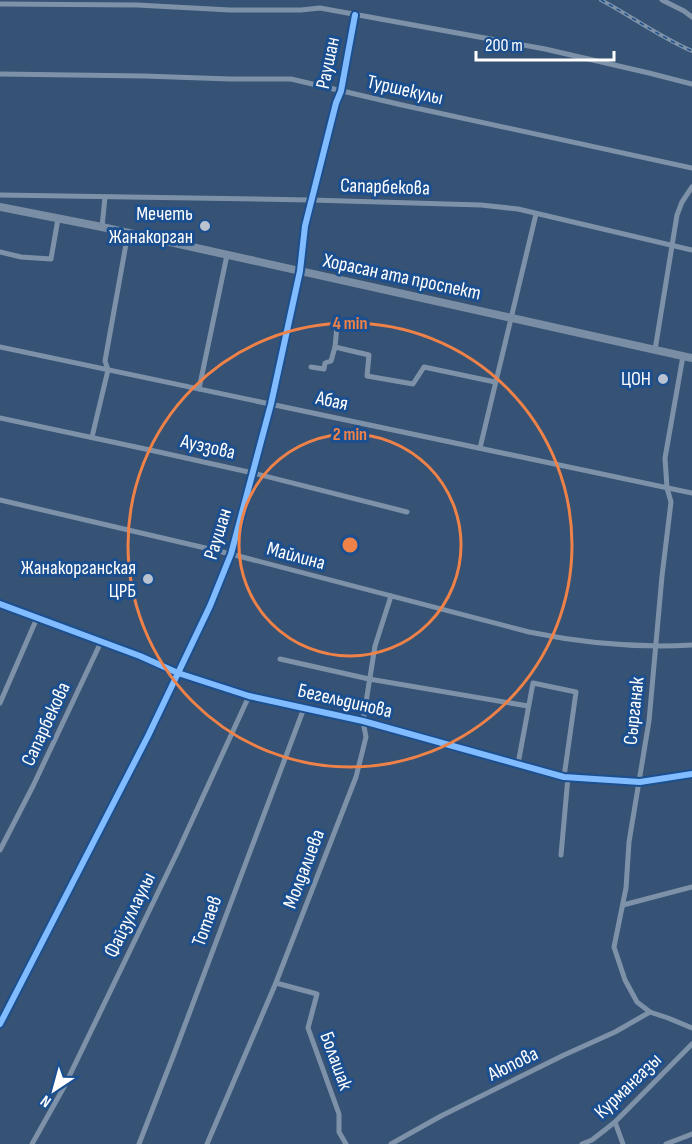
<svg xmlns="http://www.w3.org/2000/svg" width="692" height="1144" viewBox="0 0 692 1144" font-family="'Sofia Sans Condensed',sans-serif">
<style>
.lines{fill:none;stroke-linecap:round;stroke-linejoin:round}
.minor{stroke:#7d92a8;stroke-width:5}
.secondary{stroke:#798da4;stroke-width:8}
.rail-casing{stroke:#7e92a7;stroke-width:4}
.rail{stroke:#1b4f8f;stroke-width:1.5;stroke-dasharray:4.5;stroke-linecap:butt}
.cycleway-casing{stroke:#1b4f8f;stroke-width:10}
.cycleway{stroke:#80bcff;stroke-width:6}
.ring{fill:none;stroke:#ee8249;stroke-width:3}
.poi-dot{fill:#b9c2ce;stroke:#1b4f8f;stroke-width:2}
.labels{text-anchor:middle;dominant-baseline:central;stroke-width:6;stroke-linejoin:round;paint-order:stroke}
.street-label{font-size:20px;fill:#fff;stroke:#1b4f8f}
.poi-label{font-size:20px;fill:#fff;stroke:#1b4f8f;text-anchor:end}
.centre{fill:#ee8249;stroke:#1b4f8f;stroke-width:3}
.ring-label{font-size:18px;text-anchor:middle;font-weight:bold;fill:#ee8249;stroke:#1b4f8f;stroke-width:6;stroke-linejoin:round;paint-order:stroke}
</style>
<rect width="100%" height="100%" fill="#365274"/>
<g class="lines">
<g class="minor">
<polyline points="662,0 684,11 692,17"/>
<polyline points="0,4 137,5 230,10 301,10 320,8 545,49 649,73 692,84"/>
<polyline points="0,74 144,76 230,79 291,79 402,105 692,168"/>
<polyline points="0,195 311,200 481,205 518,209 692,250"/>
<polyline points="102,227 105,197"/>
<polyline points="0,252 21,257 51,259 58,219"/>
<polyline points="0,347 692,493"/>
<polyline points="335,347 337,326"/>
<polyline points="655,350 677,215 682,202 692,187"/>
<polyline points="683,356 665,458 667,488 671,502 662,576 649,721 629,842 626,888 614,947 625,980 637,1002 650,1012 668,1018 692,1028"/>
<polyline points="311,367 324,369 325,363 331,361 335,347 369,355 367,376 413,384 424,367 495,382"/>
<polyline points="199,389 227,255"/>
<polyline points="0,418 150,450 253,473 407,512"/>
<polyline points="92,437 108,370 105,361 128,233"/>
<polyline points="480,448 536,214"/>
<path d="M 0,500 L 231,554 L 529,632 C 582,643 638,648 692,645"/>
<polyline points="0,604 140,656 178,673 249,696 363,721 564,777 640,782 692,774"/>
<polyline points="280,659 369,679 528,706"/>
<polyline points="0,703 37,618"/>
<polyline points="518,764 533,683 576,692 564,777"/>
<polyline points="0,850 33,786 101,642"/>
<polyline points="561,855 568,777"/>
<polyline points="623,905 692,887"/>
<polyline points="276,983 317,994 308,1028 339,1114 339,1132 346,1144"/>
<polyline points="0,1024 148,736 210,606 231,554 271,404 300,271 305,226 336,103 341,91 355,15"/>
<polyline points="615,1122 623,1144"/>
<polyline points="32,1144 64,1087 178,851 249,696"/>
<polyline points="139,1144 174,1054 304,708"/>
<polyline points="207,1144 275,985 356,777 366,737 363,721 375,646 391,596"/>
<polyline points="391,1144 441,1116 564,1055 615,1032 650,1012"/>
<polyline points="582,1144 592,1140 615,1122 692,1044"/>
<polyline points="666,1144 692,1134"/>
</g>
<polyline class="secondary" points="0,207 102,227 692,358"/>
<defs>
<path id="rail" d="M 601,0 C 631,16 660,37 692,51"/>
</defs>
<use href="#rail" class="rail-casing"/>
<use href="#rail" class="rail"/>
<defs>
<g id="cycleway">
<polyline points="0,604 140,656 178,673 249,696 363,721 564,777 640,782 692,774"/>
<polyline points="0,1024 148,736 210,606 231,554 271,404 300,271 305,226 336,103 341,91 355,15"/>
</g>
</defs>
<use href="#cycleway" class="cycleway-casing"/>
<use href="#cycleway" class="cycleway"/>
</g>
<g class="ring">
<circle cx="350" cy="545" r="111"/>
<circle cx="350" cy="545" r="222"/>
</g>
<g class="poi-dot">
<circle cx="205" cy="226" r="6"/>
<circle cx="663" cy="379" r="6"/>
<circle cx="148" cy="579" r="6"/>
</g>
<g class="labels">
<g class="street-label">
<text transform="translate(328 63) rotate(-78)">Раушан</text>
<text transform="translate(405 90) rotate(13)">Туршекулы</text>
<text transform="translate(385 187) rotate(2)">Сапарбекова</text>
<text transform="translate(402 277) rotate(12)">Хорасан ата проспект</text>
<text transform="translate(332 401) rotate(12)">Абая</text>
<text transform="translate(208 447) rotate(13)">Ауэзова</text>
<text transform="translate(218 534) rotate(-73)">Раушан</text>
<text transform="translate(296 556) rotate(15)">Майлина</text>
<text transform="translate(345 701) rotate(13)">Бегельдинова</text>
<text transform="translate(634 711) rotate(-84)">Сырганак</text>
<text transform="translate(46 724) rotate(-65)">Сапарбекова</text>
<text transform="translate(304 869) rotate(-69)">Молдалиева</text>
<text transform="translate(130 915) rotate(-64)">Файзуллаулы</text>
<text transform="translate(207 921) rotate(-70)">Тотаев</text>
<text transform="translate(336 1061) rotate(70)">Болашак</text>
<text transform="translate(513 1064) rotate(-26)">Аюпова</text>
<text transform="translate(628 1086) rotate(-44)">Курмангазы</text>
</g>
<g class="poi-label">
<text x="193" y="214">Мечеть<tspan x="193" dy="23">Жанакорган</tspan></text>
<text x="651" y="379">ЦОН</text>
<text x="136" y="568">Жанакорганская<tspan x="136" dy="23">ЦРБ</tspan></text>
</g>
</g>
<circle cx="350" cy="545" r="9" class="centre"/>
<g class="ring-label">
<text x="350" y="329">4 min</text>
<text x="350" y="440">2 min</text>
</g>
<g transform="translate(54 1090) rotate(216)" stroke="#1b4f8f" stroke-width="4.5" paint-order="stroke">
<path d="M0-4.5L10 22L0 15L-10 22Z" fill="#ffffff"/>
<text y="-9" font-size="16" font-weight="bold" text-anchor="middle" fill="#ffffff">N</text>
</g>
<path d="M476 51v9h138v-9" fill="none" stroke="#ffffff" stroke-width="3"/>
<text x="485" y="51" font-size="18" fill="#ffffff" stroke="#1b4f8f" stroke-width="4.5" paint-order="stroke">200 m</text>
</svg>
